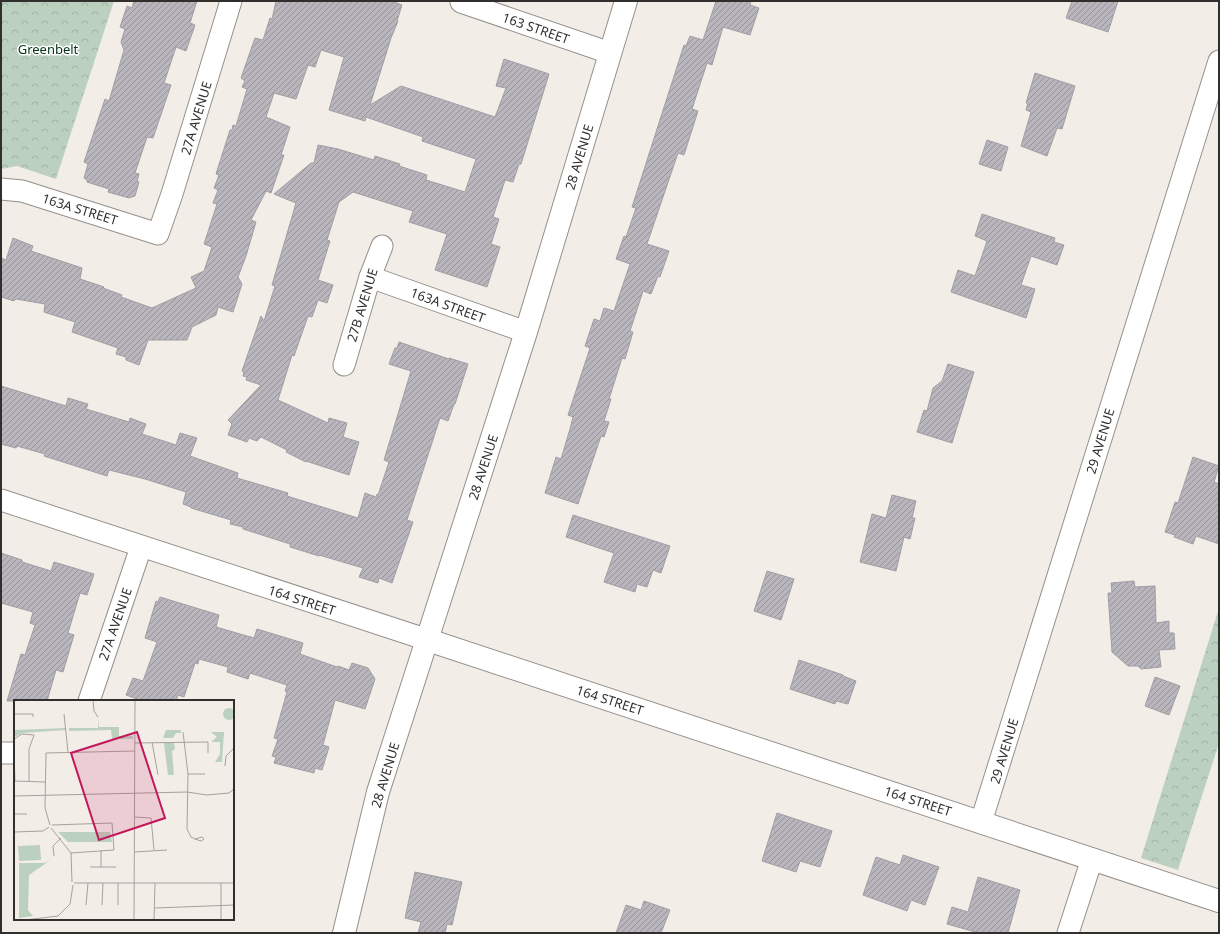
<svg xmlns="http://www.w3.org/2000/svg" width="1220" height="934" viewBox="0 0 1220 934" font-family="'Noto Sans',sans-serif">
<style>
.forest{fill:url(#forest-crowns)}
.building{fill:url(#building-hatch);stroke:#a09ea4}
.lines{fill:none;stroke-linecap:round;stroke-linejoin:round}
.minor-casing{stroke:#95908b;stroke-width:23}
.tertiary-casing{stroke:#95908b;stroke-width:24}
.minor{stroke:#fff;stroke-width:21}
.tertiary{stroke:#fff;stroke-width:22}
.labels{text-anchor:middle;dominant-baseline:central;stroke-width:3;stroke-linejoin:round;paint-order:stroke}
.street-label{font-size:13px;fill:#312f2d;stroke:#fff}
.park-label{font-size:13px;fill:#023315;stroke:#fff}
.inset-road{fill:none;stroke:#a5a19d;stroke-width:1}
.view{fill:#c2185b;fill-opacity:0.15;stroke:#c2185b;stroke-width:2}
.inset-edge{fill:none;stroke:#312f2d;stroke-width:2}
</style>
<defs>
<pattern id="forest-crowns" width="20" height="18" patternUnits="userSpaceOnUse"><rect width="20" height="18" fill="#bbd0bf"/><path d="M2 6a3 3 0 1 1 6 0M12 15a3 3 0 1 1 6 0" fill="none" stroke="#a1b3a4"/></pattern>
<pattern id="building-hatch" width="6" height="6" patternUnits="userSpaceOnUse"><rect width="6" height="6" fill="#b8b6bc"/><path d="M-1 1l2-2M0 6l6-6M5 7l2-2" fill="none" stroke="#969499"/></pattern>
</defs>
<rect width="100%" height="100%" fill="#f3ede8"/>
<g class="forest">
<polygon points="1,1 114,1 56,179 17,166 1,169"/>
<polygon points="1219,608 1219,743 1178,870 1141,858"/>
</g>
<g class="building">
<polygon points="134,1 197,1 190,23 195,25 186,51 176,47 164,83 171,85 153,138 147,137 135,173 139,174 137,182 139,182 135,196 129,198 108,192 109,189 87,182 87,180 84,178 88,164 84,162 105,99 109,101 124,50 121,42 125,29 120,27 127,6 132,8"/>
<polygon points="276,1 392,1 402,5 397,21 398,21 391,38 370,105 401,86 495,117 506,88 496,86 504,59 549,74 521,164 519,164 513,182 505,180 493,217 499,219 491,244 500,247 487,287 435,270 447,234 409,222 413,211 353,192 339,202 327,240 330,241 318,280 333,285 327,303 318,300 312,317 308,316 294,356 292,355 278,400 328,423 329,418 347,423 343,437 359,442 349,475 306,461 306,462 286,452 287,450 261,437 257,441 249,438 247,442 228,435 232,424 228,420 261,385 246,380 247,377 243,376 244,372 242,371 261,316 264,321 275,286 272,285 296,203 274,194 311,163 314,163 318,145 338,149 374,160 375,156 400,164 399,166 427,175 426,180 465,192 476,159 422,141 423,137 366,117 365,121 329,110 344,57 321,50 315,67 308,65 296,99 274,93 266,117 290,127 281,155 284,155 271,193 266,191 251,220 256,222 246,256 238,277 242,284 233,312 218,307 216,315 192,327 187,340 148,340 139,365 126,360 126,357 116,354 118,348 72,332 75,322 44,312 45,304 16,299 14,301 1,297 1,258 6,260 13,238 33,246 31,251 82,268 80,279 104,287 103,288 122,295 121,297 152,308 196,288 191,277 204,271 212,247 204,244 217,204 213,203 218,190 214,188 219,175 216,174 230,130 232,130 233,125 236,126 247,89 242,87 245,81 241,78 255,38 263,40 270,18 272,19"/>
<polygon points="716,1 751,1 750,5 759,8 750,35 723,27 712,65 707,63 692,109 698,111 684,155 678,153 647,244 669,251 660,277 658,276 651,294 643,291 630,331 633,332 625,359 622,358 609,399 611,399 604,421 609,422 604,437 601,436 578,504 545,493 556,457 561,459 570,429 573,417 568,415 590,348 585,346 594,319 600,321 604,308 614,311 630,264 616,259 624,236 626,237 636,208 632,207 684,45 686,46 690,36 703,40"/>
<polygon points="1072,1 1118,1 1108,32 1066,18"/>
<polygon points="1035,73 1075,86 1062,129 1057,128 1047,156 1021,146 1031,112 1026,110 1028,103 1026,103"/>
<polygon points="987,140 1008,147 1001,171 979,164"/>
<polygon points="982,214 1055,238 1054,242 1064,245 1057,265 1031,256 1021,285 1035,289 1026,318 951,292 958,270 975,276 987,241 975,236"/>
<polygon points="399,342 449,359 449,358 468,364 455,404 454,404 448,421 440,418 407,520 413,522 392,583 379,578 378,583 359,577 363,568 319,555 319,556 290,547 290,544 243,529 243,527 230,524 231,520 191,508 191,507 183,504 186,492 145,479 109,470 107,476 44,456 45,454 17,446 16,448 1,444 1,386 66,406 68,398 88,404 86,409 129,422 130,418 146,424 142,434 176,445 180,433 197,438 190,456 238,473 237,478 288,493 287,496 358,518 365,493 376,497 377,494 378,495 389,462 384,460 411,371 389,364 395,348 397,348"/>
<polygon points="948,364 974,372 952,443 917,432 924,410 927,411 933,388 942,381"/>
<polygon points="1193,457 1219,466 1214,482 1219,484 1219,544 1196,536 1193,544 1174,537 1175,535 1165,532 1175,502 1178,503"/>
<polygon points="892,495 916,501 912,518 915,518 910,539 904,537 896,571 860,562 872,514 886,518"/>
<polygon points="573,515 670,546 661,573 653,570 647,587 637,584 635,592 604,582 614,553 566,537"/>
<polygon points="1,553 22,560 22,562 51,571 54,562 94,574 87,595 80,593 68,633 74,635 63,672 56,670 47,701 7,701 21,654 25,655 35,625 30,623 33,612 1,603"/>
<polygon points="767,571 794,579 781,620 754,611"/>
<polygon points="1134,581 1135,587 1155,586 1156,623 1169,621 1169,633 1174,633 1175,649 1159,650 1161,667 1141,669 1138,666 1128,666 1112,652 1108,593 1112,593 1111,583"/>
<polygon points="160,597 219,615 216,627 254,638 257,629 303,643 300,654 337,667 338,666 349,670 352,663 368,668 375,679 365,709 335,700 323,745 329,747 322,770 315,768 314,773 274,763 276,757 272,756 278,739 274,738 287,692 285,691 287,685 250,673 248,679 227,672 228,667 199,659 198,664 195,663 184,697 178,695 176,701 142,701 126,695 133,678 143,681 157,642 145,638 156,601 158,602"/>
<polygon points="799,660 843,675 843,676 856,681 848,704 836,701 835,704 790,689"/>
<polygon points="1155,677 1180,686 1169,715 1145,706"/>
<polygon points="777,813 832,831 820,867 800,861 796,872 762,861"/>
<polygon points="903,855 939,867 925,905 911,900 907,911 863,895 876,857 900,865"/>
<polygon points="415,872 462,882 452,925 447,924 445,933 418,933 421,922 405,918"/>
<polygon points="978,877 1020,890 1008,933 979,933 947,924 952,907 968,912"/>
<polygon points="644,901 670,910 661,933 616,933 626,905 641,910"/>
</g>
<g class="lines">
<defs>
<g id="minor">
<polyline points="461,2 610,53"/>
<polyline points="1,189 22,191 158,234 172,194 231,1"/>
<polyline points="370,277 526,332"/>
<polyline points="344,365 370,277 382,246"/>
<polyline points="1,500 428,640"/>
<polyline points="89,701 141,547"/>
<polyline points="1,753 15,753"/>
<polyline points="981,822 1219,61"/>
<polyline points="1068,933 1092,859"/>
</g>
<g id="tertiary">
<polyline points="428,640 1219,901"/>
<polyline points="344,933 378,792 526,332 626,1"/>
</g>
</defs>
<use href="#minor" class="minor-casing"/>
<use href="#tertiary" class="tertiary-casing"/>
<use href="#minor" class="minor"/>
<use href="#tertiary" class="tertiary"/>
</g>
<g class="labels">
<g class="street-label">
<text transform="translate(536 28) rotate(19)">163 STREET</text>
<text transform="translate(196 118) rotate(-73)">27A AVENUE</text>
<text transform="translate(579 157) rotate(-73)">28 AVENUE</text>
<text transform="translate(80 209) rotate(17)">163A STREET</text>
<text transform="translate(362 305) rotate(-73)">27B AVENUE</text>
<text transform="translate(448 305) rotate(20)">163A STREET</text>
<text transform="translate(1100 441) rotate(-73)">29 AVENUE</text>
<text transform="translate(483 467) rotate(-72)">28 AVENUE</text>
<text transform="translate(302 600) rotate(18)">164 STREET</text>
<text transform="translate(115 624) rotate(-71)">27A AVENUE</text>
<text transform="translate(610 700) rotate(18)">164 STREET</text>
<text transform="translate(1004 751) rotate(-73)">29 AVENUE</text>
<text transform="translate(385 775) rotate(-73)">28 AVENUE</text>
<text transform="translate(918 801) rotate(18)">164 STREET</text>
</g>
<g class="park-label">
<text x="48" y="49">Greenbelt</text>
</g>
</g>
<g transform="translate(14 700)">
<rect width="220" height="220" fill="#f3ede8"/>
<path d="M209 14a6 6 0 1 1 12 0a6 6 0 1 1-12 0ZM 84,19 L 85,27 L 105,27 L 105,36 L 119,36 L 119,39 L 98,39 L 97,30 L 55,31 L 55,28 L 84,28 ZM 52,28 L 52,30 L 8,33 L 0,37 L 0,30 ZM 152,30 L 167,30 L 167,33 L 162,33 L 159,38 L 149,38 ZM 197,32 L 210,32 L 208,62 L 201,62 L 206,54 L 206,42 L 197,42 L 203,37 ZM 150,43 L 160,43 L 161,49 L 158,51 L 160,75 L 154,75 ZM 44,132 L 96,132 L 98,142 L 54,142 ZM 38,159 L 15,175 L 14,210 L 19,216 L 5,218 L 5,163 L 31,163 Z" fill="#bbd0bf"/>
<path d="M 26,145 L 27,160 L 5,161 L 4,146 Z" fill="#bbd0bf"/>
<path class="inset-road" d="M 79,0 L 80,11 L 84,17M 0,14 L 19,14 L 19,17M 50,14 L 54,52M 169,32 L 174,74 L 173,129 L 177,137 L 181,139 L 187,141 L 190,139 L 188,137 L 181,139M 0,39 L 8,34 L 20,35 L 15,49 L 15,82M 138,42 L 144,75M 121,43 L 194,42 L 194,53M 0,52 L 1,81M 211,66 L 212,56 L 220,48M 174,74 L 191,74M 0,81 L 31,82M 0,96 L 173,92 L 193,95 L 215,93 L 220,89M 0,114 L 13,114M 120,117 L 137,118 L 140,150M 36,125 L 31,108 L 32,53 L 121,51M 38,125 L 98,123 L 100,150 L 57,153M 37,128 L 57,153 L 58,182M 0,132 L 29,131 L 35,127M 120,152 L 153,150M 40,156 L 39,146 L 47,138M 76,167 L 102,167M 87,167 L 87,150M 60,183 L 220,183M 72,205 L 74,183M 88,205 L 89,183M 104,205 L 104,183M 141,208 L 220,205M 11,220 L 44,216 L 56,204 L 59,185M 120,220 L 121,0M 140,220 L 141,183M 207,220 L 207,183"/>
<path class="view" d="M 123,32 L 151,118 L 85,140 L 57,53 Z"/>
<rect width="220" height="220" class="inset-edge"/>
</g>
<rect width="1220" height="934" fill="none" stroke="#312f2d" stroke-width="4"/>
</svg>
